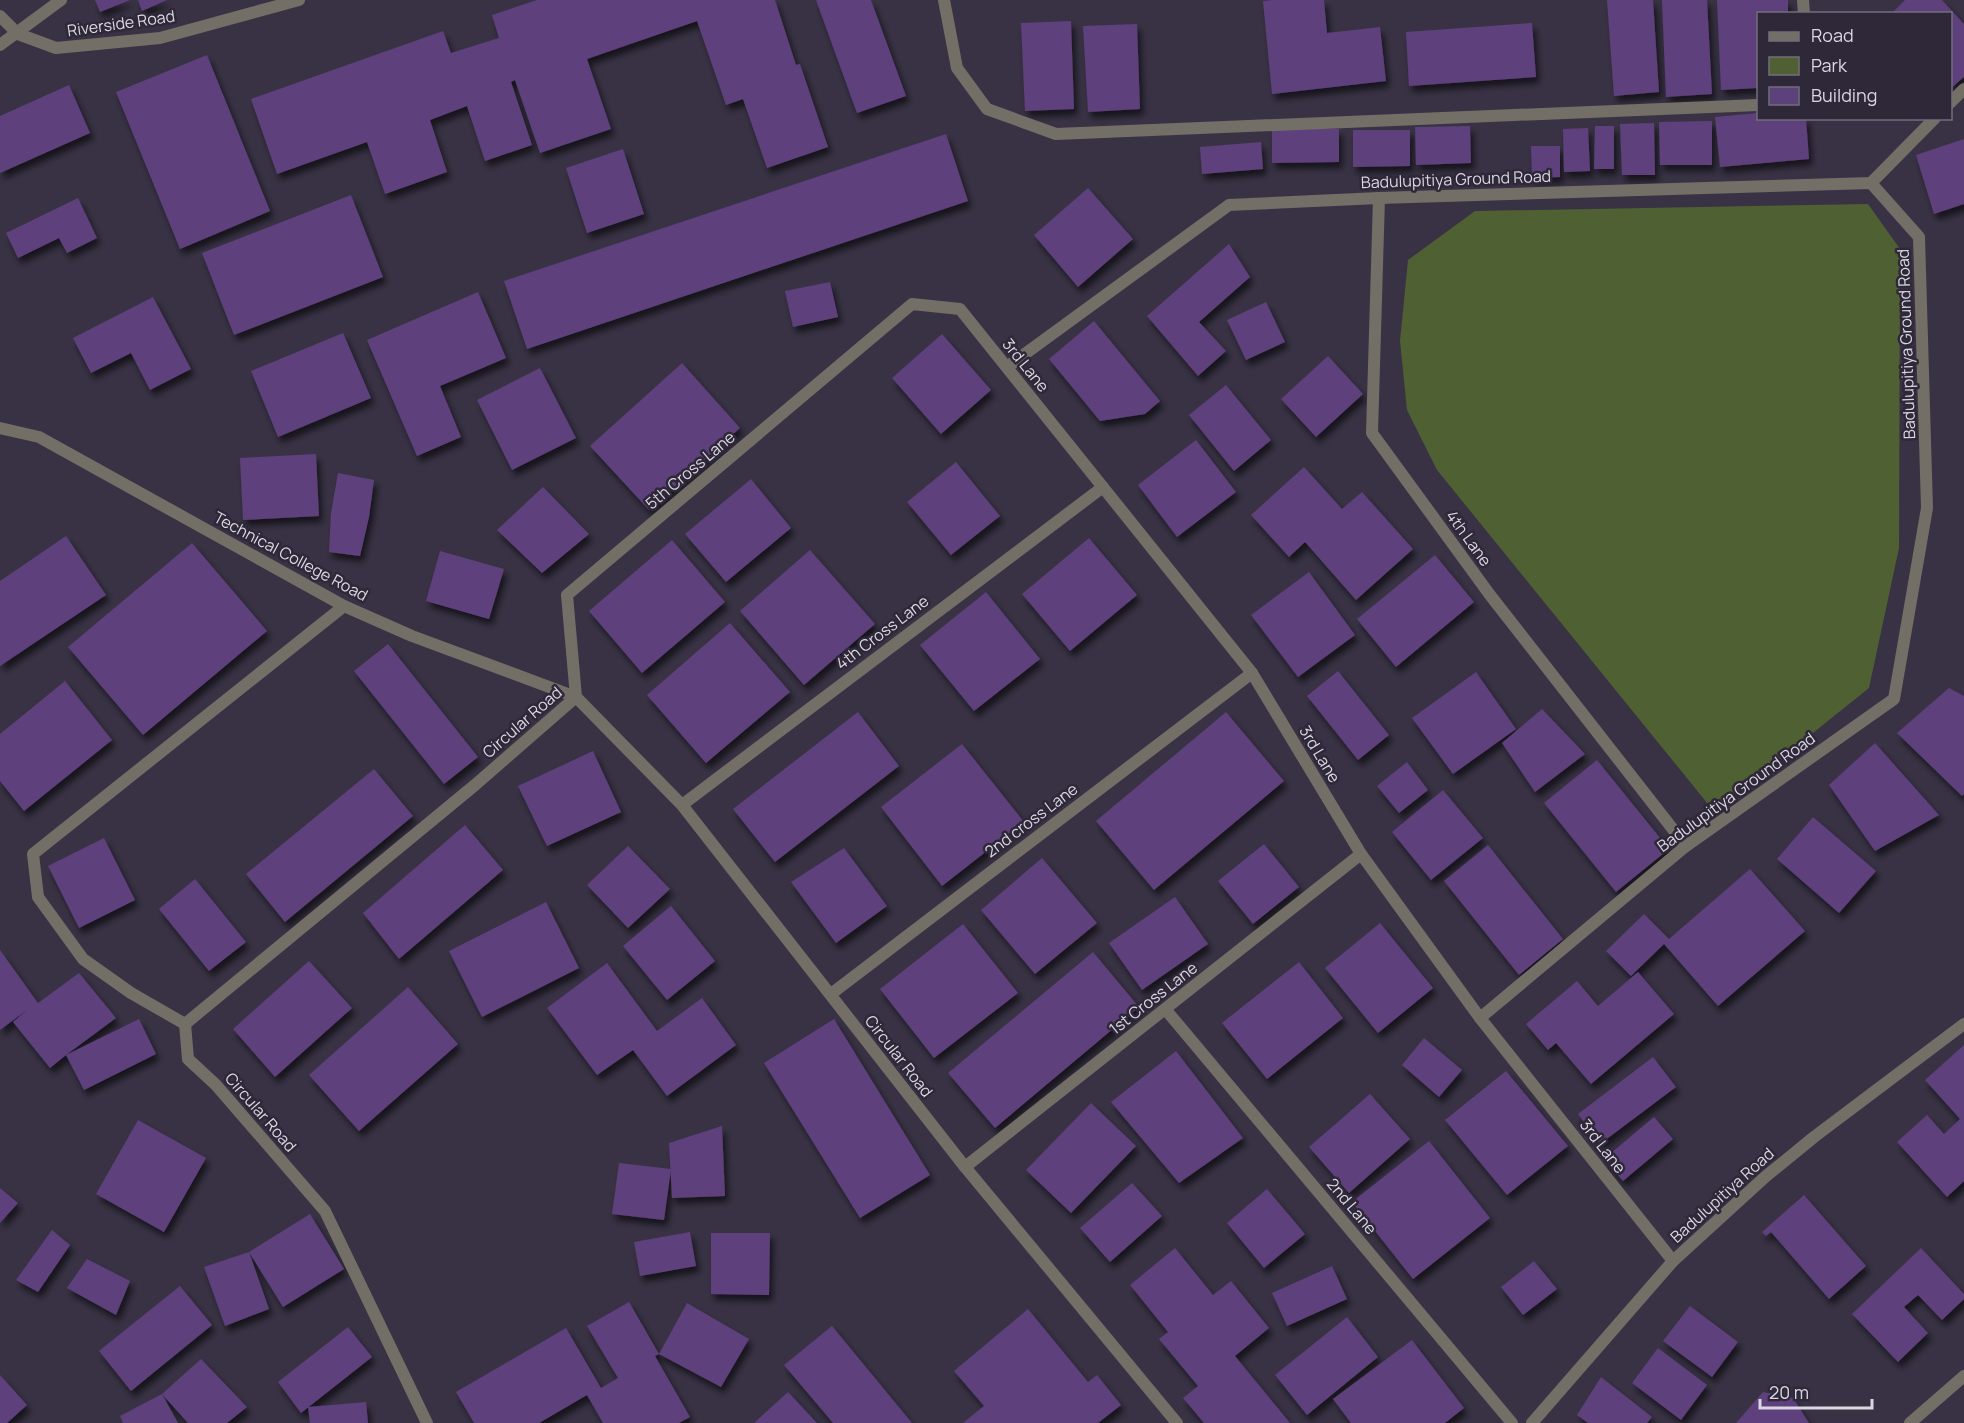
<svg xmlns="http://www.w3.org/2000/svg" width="1964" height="1423" viewBox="0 0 1964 1423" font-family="Manrope,sans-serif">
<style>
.green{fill:#4f6033}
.building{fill:#5d417b;filter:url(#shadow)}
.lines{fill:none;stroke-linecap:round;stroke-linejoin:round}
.service{stroke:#736e66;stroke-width:12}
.minor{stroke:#736e66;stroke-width:12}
.tertiary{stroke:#736e66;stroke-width:12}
.labels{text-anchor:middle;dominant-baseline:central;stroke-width:5;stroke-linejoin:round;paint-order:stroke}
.street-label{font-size:16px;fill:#dbd7e2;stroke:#2e2839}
</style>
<defs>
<filter id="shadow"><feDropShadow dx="3.5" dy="6" stdDeviation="3" flood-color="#0009"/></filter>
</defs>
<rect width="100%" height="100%" fill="#383244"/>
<polygon class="green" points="1868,204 1900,249 1899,548 1869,688 1743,789 1712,809 1437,470 1407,410 1400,341 1408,260 1475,211"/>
<g class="building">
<polygon points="95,0 130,0 100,12"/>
<polygon points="138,0 167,0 142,11"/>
<polygon points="537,0 775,0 796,65 800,64 828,147 767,168 743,99 726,105 697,21 587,59 611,129 540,153 515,80 511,82 532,145 485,161 467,106 430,120 447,172 385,194 367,142 277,174 251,99 443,31 451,53 499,38 492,15"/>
<polygon points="816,0 871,0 906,96 857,113"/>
<polygon points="1273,0 1324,0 1327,33 1380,27 1386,81 1272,94 1263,1"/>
<polygon points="1607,0 1653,0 1659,92 1614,96"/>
<polygon points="1662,0 1707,0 1712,94 1666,97"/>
<polygon points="1717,0 1788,0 1788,14 1758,14 1758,88 1721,90"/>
<polygon points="1905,0 1942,0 1964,24 1964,77 1950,89 1950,14 1891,14"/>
<polygon points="1071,21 1074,109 1025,111 1021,23"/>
<polygon points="1532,23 1536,77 1409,86 1406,32"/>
<polygon points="1137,24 1140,109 1088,112 1083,26"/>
<polygon points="207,55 270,211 180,249 116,92"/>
<polygon points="69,85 90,133 0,173 0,116"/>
<polygon points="1758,113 1758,118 1806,118 1809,159 1720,167 1715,117"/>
<polygon points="1712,121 1712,165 1660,165 1659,122"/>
<polygon points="1654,123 1655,175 1622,175 1620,124"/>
<polygon points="1470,126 1471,163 1416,165 1415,127"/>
<polygon points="1595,126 1614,126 1614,169 1594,169"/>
<polygon points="1588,128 1590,171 1564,172 1563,129"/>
<polygon points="1272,129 1339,129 1339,162 1272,163"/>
<polygon points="1353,130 1410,130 1410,166 1353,167"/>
<polygon points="946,134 968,201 527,349 504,281"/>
<polygon points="1964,139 1964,204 1934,214 1916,155"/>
<polygon points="1261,142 1263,169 1202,174 1200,147"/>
<polygon points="1531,146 1560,146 1560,177 1532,178"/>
<polygon points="623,149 644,214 587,233 566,168"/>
<polygon points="1088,188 1133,239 1078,287 1034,235"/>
<polygon points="351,195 383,277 234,335 202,253"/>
<polygon points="78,198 97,238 67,253 59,238 18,258 6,233"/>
<polygon points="1229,244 1250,277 1199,322 1226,351 1198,376 1147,316"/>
<polygon points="830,282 838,317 793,327 785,291"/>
<polygon points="478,292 506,358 440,386 461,437 417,456 367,340"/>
<polygon points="153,297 191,369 150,390 131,353 91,373 73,338"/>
<polygon points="1266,302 1285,342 1246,360 1227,320"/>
<polygon points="1094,321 1160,401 1145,414 1100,421 1049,359"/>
<polygon points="343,333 371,398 278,437 251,371"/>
<polygon points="942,334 991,390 941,434 892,378"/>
<polygon points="1328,356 1363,394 1316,437 1281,399"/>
<polygon points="682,363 740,428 649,510 590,446"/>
<polygon points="540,368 576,438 512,470 477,400"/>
<polygon points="1226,385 1271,440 1234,471 1189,415"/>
<polygon points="1196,440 1236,492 1177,537 1138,485"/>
<polygon points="316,454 319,516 243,520 240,458"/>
<polygon points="956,462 1000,516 951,555 907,502"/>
<polygon points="1304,467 1342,509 1362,492 1413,549 1356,600 1305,542 1289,557 1251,515"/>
<polygon points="338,473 374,480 369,517 360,556 329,552 331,513"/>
<polygon points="751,479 791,528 726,582 685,534"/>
<polygon points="543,487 589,534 542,573 497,530"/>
<polygon points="66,536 106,595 0,666 0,581"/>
<polygon points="1089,538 1137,595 1070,651 1022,594"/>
<polygon points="672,540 725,602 642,673 589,611"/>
<polygon points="192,543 267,631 143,735 68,647"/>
<polygon points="810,550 875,624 804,685 740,611"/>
<polygon points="440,551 504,569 489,619 426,601"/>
<polygon points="1435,555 1474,602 1396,667 1357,619"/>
<polygon points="1309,572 1355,635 1298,677 1251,615"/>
<polygon points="986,592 1040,659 974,711 920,645"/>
<polygon points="730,623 790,692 706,763 647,695"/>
<polygon points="388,644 478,757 444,784 354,671"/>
<polygon points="1338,671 1389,735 1358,760 1307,696"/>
<polygon points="1476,672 1516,729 1453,774 1412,718"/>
<polygon points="65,681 112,740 24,811 0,781 0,734"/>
<polygon points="1949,688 1964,696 1964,794 1962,796 1897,733"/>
<polygon points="1542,709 1585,754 1535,792 1502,743"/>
<polygon points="858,712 899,766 775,862 733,809"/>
<polygon points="1226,712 1284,781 1154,890 1096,821"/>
<polygon points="1875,743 1939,815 1875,851 1829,785"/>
<polygon points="962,744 1024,822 942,886 881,807"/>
<polygon points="593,751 621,812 547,846 518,786"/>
<polygon points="1597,760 1669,849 1616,892 1544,803"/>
<polygon points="1407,762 1428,790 1399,813 1377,786"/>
<polygon points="374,769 413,816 285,922 246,874"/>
<polygon points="1443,790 1483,838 1431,880 1392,832"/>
<polygon points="1813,817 1876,871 1839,913 1777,859"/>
<polygon points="465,825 503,870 399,959 363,913"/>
<polygon points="104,838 135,900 79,928 48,866"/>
<polygon points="1264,844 1299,887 1253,924 1218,881"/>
<polygon points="1488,845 1563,939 1519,975 1444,881"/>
<polygon points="628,846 670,889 628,928 587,885"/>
<polygon points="844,848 887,906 836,943 791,882"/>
<polygon points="1042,858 1097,923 1035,974 981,910"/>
<polygon points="1750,869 1805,931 1718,1006 1664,944 1631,976 1606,951 1644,914 1669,939"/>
<polygon points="195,879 246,942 209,971 159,909"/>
<polygon points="1175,897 1208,944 1142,990 1109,943"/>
<polygon points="546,902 579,968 482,1017 449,951"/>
<polygon points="671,906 715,961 667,1000 623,946"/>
<polygon points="1380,923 1433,988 1378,1033 1325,968"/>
<polygon points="963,924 1018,993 934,1058 880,989"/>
<polygon points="0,950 38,1003 79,973 116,1018 66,1055 139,1019 156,1054 84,1090 66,1055 50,1068 13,1022 27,1010 0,1030"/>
<polygon points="1093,952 1139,1007 995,1128 948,1073"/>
<polygon points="309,961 352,1008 275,1077 233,1029"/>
<polygon points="1299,962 1343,1018 1267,1079 1222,1023"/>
<polygon points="607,963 657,1031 702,998 736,1045 667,1096 633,1050 597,1075 547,1008"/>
<polygon points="1638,972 1674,1014 1591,1084 1556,1043 1548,1050 1526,1024 1577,981 1598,1006"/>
<polygon points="408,987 458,1044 359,1131 309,1075"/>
<polygon points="834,1019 930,1175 860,1218 764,1063"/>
<polygon points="1424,1038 1462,1070 1439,1097 1402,1065"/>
<polygon points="1964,1045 1964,1181 1947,1197 1897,1142 1927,1115 1944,1134 1960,1119 1925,1080"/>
<polygon points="1176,1051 1243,1138 1179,1183 1111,1102"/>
<polygon points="1653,1057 1676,1087 1600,1144 1578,1114"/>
<polygon points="1506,1071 1568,1146 1507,1195 1445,1120"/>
<polygon points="1370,1094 1410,1139 1349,1193 1309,1147"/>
<polygon points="1091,1103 1136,1146 1071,1213 1026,1170"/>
<polygon points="1654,1117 1673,1139 1623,1181 1604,1159"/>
<polygon points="138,1120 206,1158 164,1232 96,1194"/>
<polygon points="722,1126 725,1196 672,1198 669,1143"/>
<polygon points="1429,1141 1490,1218 1413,1279 1352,1202"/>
<polygon points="619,1163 671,1169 664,1220 612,1214"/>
<polygon points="1132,1183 1162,1216 1110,1262 1080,1228"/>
<polygon points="0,1188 18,1203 0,1223"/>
<polygon points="1267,1189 1305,1234 1264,1268 1227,1223"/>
<polygon points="1804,1195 1866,1266 1829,1299 1771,1232 1766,1236 1762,1232"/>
<polygon points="310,1214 344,1269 283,1307 249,1252"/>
<polygon points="52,1230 70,1245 38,1292 16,1280"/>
<polygon points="690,1232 696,1266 640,1276 634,1242"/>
<polygon points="711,1233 770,1233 769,1295 711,1294"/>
<polygon points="1175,1248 1213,1295 1231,1281 1269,1328 1235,1356 1290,1423 1204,1423 1183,1398 1198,1386 1159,1339 1168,1332 1130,1285"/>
<polygon points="1921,1248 1964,1294 1964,1299 1942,1320 1918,1295 1904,1307 1928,1333 1898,1362 1852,1314"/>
<polygon points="249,1252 269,1309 225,1326 204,1267"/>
<polygon points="87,1259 130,1281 116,1315 67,1288"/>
<polygon points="1534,1261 1557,1289 1523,1315 1501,1287"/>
<polygon points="1332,1266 1347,1299 1287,1326 1272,1293"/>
<polygon points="180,1286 212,1325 131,1391 99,1351"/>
<polygon points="629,1302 659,1354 655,1356 690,1417 679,1423 603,1423 587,1395 539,1423 474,1423 456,1392 566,1328 601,1388 618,1378 587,1326"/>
<polygon points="687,1303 749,1339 721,1387 659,1354"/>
<polygon points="1690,1306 1738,1342 1712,1377 1663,1341"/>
<polygon points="1028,1309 1088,1382 1097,1375 1121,1405 1098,1423 963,1423 984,1406 954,1371"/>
<polygon points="1347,1317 1378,1357 1307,1415 1275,1375"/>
<polygon points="832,1326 912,1423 833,1423 784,1365"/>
<polygon points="348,1327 372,1357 301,1413 278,1382"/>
<polygon points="1412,1340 1464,1408 1445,1423 1351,1423 1333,1399"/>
<polygon points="1658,1348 1707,1385 1681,1420 1632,1383"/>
<polygon points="201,1359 247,1407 227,1423 188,1423 162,1394"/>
<polygon points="0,1375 27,1405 7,1423 0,1423"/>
<polygon points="1601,1377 1652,1417 1647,1423 1588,1423 1577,1415"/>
<polygon points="788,1392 817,1423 754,1423"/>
<polygon points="1763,1392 1793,1398 1809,1423 1736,1423"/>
<polygon points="162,1394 178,1423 123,1423 120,1416"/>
<polygon points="366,1402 368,1423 310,1423 308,1407"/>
</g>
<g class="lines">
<g class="service">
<polyline points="944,0 957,68 987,109 1056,134 1758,105"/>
<polyline points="1803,0 1804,14"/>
<polyline points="185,1024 131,993 83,959 38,897 33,854 344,606"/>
</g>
<g class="minor">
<polyline points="0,45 61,0"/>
<polyline points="1950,103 1964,89"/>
<polyline points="1871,183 1935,118"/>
<polyline points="1379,198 1372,433 1490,595 1686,846"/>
<polyline points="1007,367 1229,205 1379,198 1871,183 1919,237 1927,508 1894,699 1686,846 1480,1018"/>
<polyline points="0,428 39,437 344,606 412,636 576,697 567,595 912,304 960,309 1252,673 1361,854 1480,1018 1673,1261"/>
<polyline points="682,805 1103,487"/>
<polyline points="831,994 1252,673"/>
<polyline points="1166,1010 1512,1423"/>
<polyline points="965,1167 1361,854"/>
<polyline points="427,1423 325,1211 216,1085 188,1059 185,1024 475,785 576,697 682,805 965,1167 1177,1423"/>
<polyline points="1532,1423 1673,1261 1765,1177 1814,1137 1964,1024"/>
<polyline points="1910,1423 1964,1376"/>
</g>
<polyline class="tertiary" points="0,16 18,34 56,48 160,38 299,0"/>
</g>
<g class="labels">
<g class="street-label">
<text transform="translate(121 23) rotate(-8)">Riverside Road</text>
<text transform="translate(1456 179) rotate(-2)">Badulupitiya Ground Road</text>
<text transform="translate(1906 344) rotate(-92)">Badulupitiya Ground Road</text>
<text transform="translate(1026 365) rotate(51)">3rd Lane</text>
<text transform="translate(690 470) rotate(-40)">5th Cross Lane</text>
<text transform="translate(1469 538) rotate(54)">4th Lane</text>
<text transform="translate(291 556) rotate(28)">Technical College Road</text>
<text transform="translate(882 632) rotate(-37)">4th Cross Lane</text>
<text transform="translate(522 722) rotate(-41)">Circular Road</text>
<text transform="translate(1320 754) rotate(59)">3rd Lane</text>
<text transform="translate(1736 792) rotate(-36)">Badulupitiya Ground Road</text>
<text transform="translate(1031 820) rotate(-37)">2nd cross Lane</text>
<text transform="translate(1153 998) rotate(-38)">1st Cross Lane</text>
<text transform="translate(899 1056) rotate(52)">Circular Road</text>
<text transform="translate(261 1112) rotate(49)">Circular Road</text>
<text transform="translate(1603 1146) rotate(52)">3rd Lane</text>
<text transform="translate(1722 1195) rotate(-42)">Badulupitiya Road</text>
<text transform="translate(1352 1206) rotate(50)">2nd Lane</text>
</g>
</g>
<rect x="1757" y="12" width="195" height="108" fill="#2e2839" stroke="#736e7d" stroke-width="1.5"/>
<rect x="1769" y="32" width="30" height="9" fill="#736e66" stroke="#736e7d" stroke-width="1.5"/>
<text x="1811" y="42" font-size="18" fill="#dbd7e2">Road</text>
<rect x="1769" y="57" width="30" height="18" fill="#4f6033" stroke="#736e7d" stroke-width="1.5"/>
<text x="1811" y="72" font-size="18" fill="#dbd7e2">Park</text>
<rect x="1769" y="87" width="30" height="18" fill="#5d417b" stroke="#736e7d" stroke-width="1.5"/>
<text x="1811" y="102" font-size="18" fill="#dbd7e2">Building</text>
<path d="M1760 1399v9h112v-9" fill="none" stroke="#dbd7e2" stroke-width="3"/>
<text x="1769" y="1399" font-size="18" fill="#dbd7e2" stroke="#2e2839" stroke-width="4.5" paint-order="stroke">20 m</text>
</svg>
